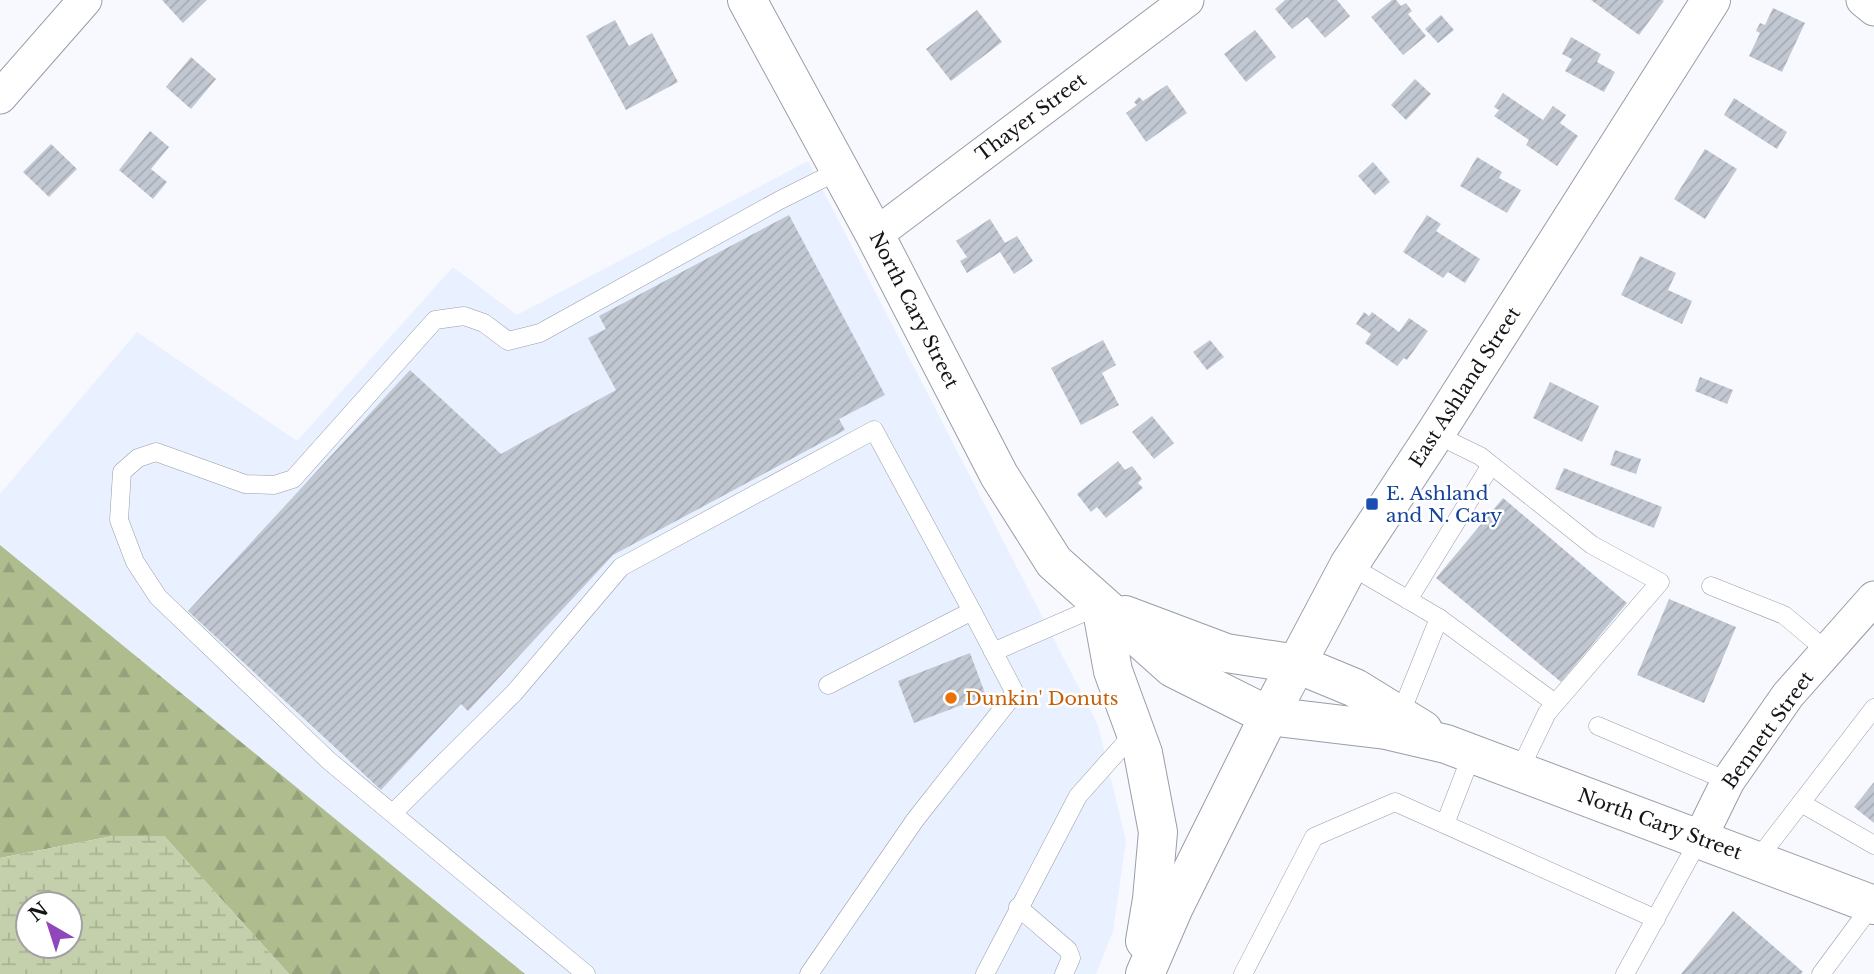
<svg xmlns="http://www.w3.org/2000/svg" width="1874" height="974" viewBox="0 0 1874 974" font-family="'Libre Baskerville',serif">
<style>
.built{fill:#e9f0ff}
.forest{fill:url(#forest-firs)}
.wetland{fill:url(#wetland-marsh);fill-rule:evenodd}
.building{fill:url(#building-hatch)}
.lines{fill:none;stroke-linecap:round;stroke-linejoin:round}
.service-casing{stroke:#989da7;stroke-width:19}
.minor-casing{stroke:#989da7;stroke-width:35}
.tertiary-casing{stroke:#989da7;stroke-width:40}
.secondary-casing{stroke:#989da7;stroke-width:40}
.service{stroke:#fff;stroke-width:18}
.minor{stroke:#fff;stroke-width:33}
.tertiary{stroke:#fff;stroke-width:38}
.secondary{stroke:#fff;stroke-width:38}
.transit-dot{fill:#1a4fb4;stroke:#fff;stroke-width:2.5}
.food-dot{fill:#e8710a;stroke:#fff;stroke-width:2.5}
.labels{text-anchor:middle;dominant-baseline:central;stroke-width:5;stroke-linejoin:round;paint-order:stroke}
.street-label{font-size:19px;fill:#131518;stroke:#fff}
.transit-label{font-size:19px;fill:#164399;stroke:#fff;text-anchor:start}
.food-label{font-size:19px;fill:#c56008;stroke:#fff;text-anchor:start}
</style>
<defs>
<pattern id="forest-firs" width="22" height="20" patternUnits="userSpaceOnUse" patternTransform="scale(1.75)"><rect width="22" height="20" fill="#aebc8e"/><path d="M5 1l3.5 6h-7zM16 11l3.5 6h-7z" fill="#95a17a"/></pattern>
<pattern id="wetland-marsh" width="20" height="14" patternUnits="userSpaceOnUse" patternTransform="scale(1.75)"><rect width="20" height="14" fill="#c4d0ab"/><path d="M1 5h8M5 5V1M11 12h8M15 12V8" fill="none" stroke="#a8b292"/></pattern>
<pattern id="building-hatch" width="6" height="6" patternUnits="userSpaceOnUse" patternTransform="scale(1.75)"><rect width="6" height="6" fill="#c2c8d2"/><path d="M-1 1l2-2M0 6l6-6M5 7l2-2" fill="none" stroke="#a6abb4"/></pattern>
</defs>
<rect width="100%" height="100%" fill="#f7f9fe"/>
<polygon class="built" points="808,161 1098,725 1126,841 1113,931 1096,974 525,974 0,545 0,494 137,332 297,441 453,267 517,315"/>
<polygon class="forest" points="0,545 525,974 289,974 164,836 113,836 0,858"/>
<path class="wetland" d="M 113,836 L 164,836 L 289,974 L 0,974 L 0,858 ZM 28,904 L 70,904 L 70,946 L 28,946 Z"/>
<g class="building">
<polygon points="162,0 207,0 183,23"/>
<polygon points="1285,0 1337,0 1350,16 1325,38 1307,17 1292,29 1275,9"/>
<polygon points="1392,0 1396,0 1401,6 1406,3 1412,11 1408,14 1426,36 1403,55 1371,17"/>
<polygon points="1591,0 1662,0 1664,1 1639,35"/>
<polygon points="1773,8 1805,23 1782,72 1749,56 1760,33 1756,31 1760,23 1765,25"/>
<polygon points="977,10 1002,42 951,81 926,49"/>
<polygon points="1441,15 1454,30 1438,43 1425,29"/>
<polygon points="615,20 629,46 652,33 678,82 626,110 586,36"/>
<polygon points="1255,30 1276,57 1246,82 1224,54"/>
<polygon points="1571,37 1601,54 1597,62 1615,72 1604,92 1565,71 1572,59 1562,54"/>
<polygon points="191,57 216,79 191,109 166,87"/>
<polygon points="1415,79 1431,94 1406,120 1391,105"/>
<polygon points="1167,85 1187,113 1146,142 1126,113 1137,105 1134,102 1139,97 1143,101"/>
<polygon points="1503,93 1543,120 1553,106 1566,115 1560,123 1578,136 1557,166 1526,145 1529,140 1494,116 1499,110 1494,107"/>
<polygon points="1734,98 1787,132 1777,149 1724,115"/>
<polygon points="150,131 169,147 151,169 167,182 153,199 119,170"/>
<polygon points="51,144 77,169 49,197 23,172"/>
<polygon points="1705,149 1737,169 1705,219 1674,199"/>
<polygon points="1477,157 1502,172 1499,178 1521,190 1507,213 1460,186"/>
<polygon points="1373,162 1390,182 1375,195 1358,176"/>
<polygon points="789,215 885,395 839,419 845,430 613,555 468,711 461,704 381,790 188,611 410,370 501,454 616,390 588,338 606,329 599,316"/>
<polygon points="1427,215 1441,224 1436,231 1480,259 1465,283 1448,272 1443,278 1403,252"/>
<polygon points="990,219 1005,243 1017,236 1033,261 1014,274 1000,252 967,273 960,261 967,257 956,241"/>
<polygon points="1640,256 1676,273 1668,290 1692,301 1682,324 1621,295"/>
<polygon points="1364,312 1369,316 1372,312 1399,332 1409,318 1428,331 1407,360 1404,358 1397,366 1365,343 1371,334 1356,324"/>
<polygon points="1103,340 1116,365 1102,373 1119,405 1081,425 1051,368"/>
<polygon points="1210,340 1224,357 1207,370 1193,352"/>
<polygon points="1700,377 1733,390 1727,404 1695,391"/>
<polygon points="1550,382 1599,406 1582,442 1533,418"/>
<polygon points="1152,416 1174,443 1154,459 1132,432"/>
<polygon points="1615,450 1641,459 1636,474 1610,465"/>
<polygon points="1118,461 1125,470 1132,466 1142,479 1138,483 1143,488 1106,518 1097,507 1091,512 1077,494"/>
<polygon points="1564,468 1662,507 1654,528 1555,489"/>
<polygon points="1503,498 1627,603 1561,682 1436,578"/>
<polygon points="1669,599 1736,627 1704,703 1637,675"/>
<polygon points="970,653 986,696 914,723 898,681"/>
<polygon points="1874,782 1874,823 1854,807"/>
<polygon points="1733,911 1803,972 1801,974 1681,974"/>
</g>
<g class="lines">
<defs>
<g id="service">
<polyline points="1435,434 1480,456 1592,545 1660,582 1547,713 1519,771"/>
<polyline points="1349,565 1439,618 1400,715"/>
<polyline points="1711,586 1784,615 1827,651"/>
<polyline points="1408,600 1491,465"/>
<polyline points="1439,618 1555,703"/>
<polyline points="993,652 1101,605"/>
<polyline points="1598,726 1728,781"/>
<polyline points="1801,803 1874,845"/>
<polyline points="394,812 514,693 621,567 874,430 972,611 828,685"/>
<polyline points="1445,824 1472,754"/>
<polyline points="1757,860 1874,708"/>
<polyline points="1018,907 1068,950 1071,958 1064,974"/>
<polyline points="586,974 328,760 158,597 135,562 119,520 122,472 138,458 156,452 245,484 274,485 293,479 435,320 464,316 484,323 508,341 540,333 780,200 840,170"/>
<polyline points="809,974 915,820 1015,693 972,611"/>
<polyline points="985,974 1078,796 1135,732"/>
<polyline points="1243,974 1314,837 1395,802 1656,919"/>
<polyline points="1625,974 1700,838"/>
<polyline points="1821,974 1872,905"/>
</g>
<g id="minor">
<polyline points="1863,0 1874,9"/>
<polyline points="0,97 85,0"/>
<polyline points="875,235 1187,0"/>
<polyline points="1700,838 1728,781 1788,695 1874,598"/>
</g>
<g id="tertiary">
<polyline points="747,0 875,235 999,475 1054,562 1173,668 1269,716"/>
<polyline points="1125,615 1226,653 1297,664"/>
</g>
<g id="secondary">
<polyline points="1101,605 1113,671 1143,753 1158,832 1152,899 1145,941"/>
<polyline points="1297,664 1355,688 1423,730"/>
<polyline points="1269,716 1386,730 1446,744 1874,905"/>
<polyline points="1145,974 1174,907 1269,716 1349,565 1435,434 1711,0"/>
</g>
</defs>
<use href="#service" class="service-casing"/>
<use href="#minor" class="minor-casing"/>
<use href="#tertiary" class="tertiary-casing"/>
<use href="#secondary" class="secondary-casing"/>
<use href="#service" class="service"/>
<use href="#minor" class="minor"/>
<use href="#tertiary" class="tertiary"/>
<use href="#secondary" class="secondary"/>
</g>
<rect class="transit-dot" x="1365" y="497" width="14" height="14" rx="3.5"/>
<circle class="food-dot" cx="951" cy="698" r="7"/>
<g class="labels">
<g class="street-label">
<text transform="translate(1031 117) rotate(-37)">Thayer Street</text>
<text transform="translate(914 310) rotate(63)">North Cary Street</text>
<text transform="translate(1465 387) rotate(-57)">East Ashland Street</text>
<text transform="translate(1768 730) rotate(-54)">Bennett Street</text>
<text transform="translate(1660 824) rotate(20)">North Cary Street</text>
</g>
<g class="transit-label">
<text x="1386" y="493">E. Ashland<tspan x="1386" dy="22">and N. Cary</tspan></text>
</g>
<g class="food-label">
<text x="965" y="698">Dunkin' Donuts</text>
</g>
</g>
<g transform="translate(49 925) rotate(321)"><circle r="33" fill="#ffffff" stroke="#a1a1a3" stroke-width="2"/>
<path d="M0-5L12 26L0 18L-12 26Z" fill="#9047ba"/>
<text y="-10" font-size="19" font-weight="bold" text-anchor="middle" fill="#131518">N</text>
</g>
</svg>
